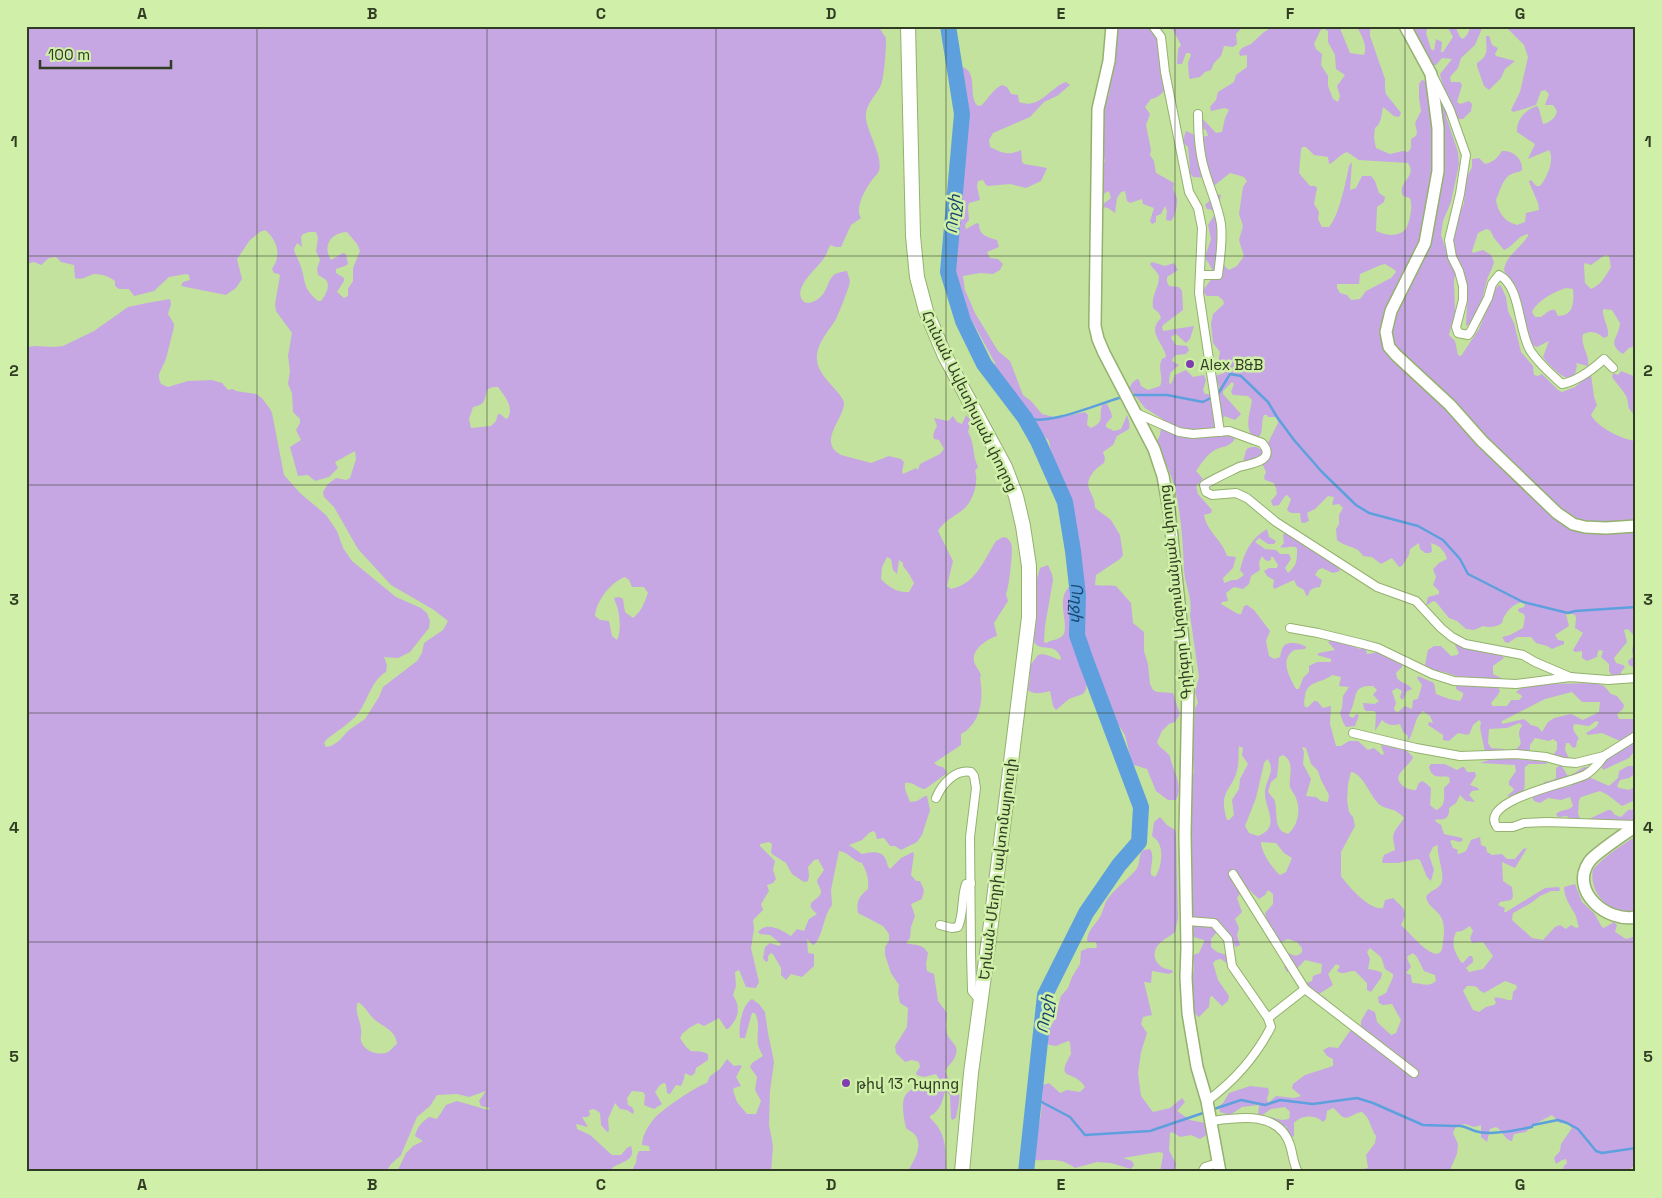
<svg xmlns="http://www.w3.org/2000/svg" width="1662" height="1198" viewBox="0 0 1662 1198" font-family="'Space Grotesk','Noto Sans Armenian',sans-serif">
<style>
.green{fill:#c6a7e3;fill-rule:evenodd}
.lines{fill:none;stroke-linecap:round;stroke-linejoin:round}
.stream{stroke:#5ea0dd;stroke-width:2.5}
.river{stroke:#5ea0dd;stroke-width:16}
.street-casing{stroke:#94b16f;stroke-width:10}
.secondary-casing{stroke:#94b16f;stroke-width:14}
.highway-casing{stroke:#94b16f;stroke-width:16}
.street{stroke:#fff;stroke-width:8}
.secondary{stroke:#fff;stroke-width:11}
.highway{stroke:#fff;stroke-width:14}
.grid{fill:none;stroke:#313d22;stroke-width:1;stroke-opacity:0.55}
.poi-dot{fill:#803db1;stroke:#d0efa9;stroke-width:2}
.labels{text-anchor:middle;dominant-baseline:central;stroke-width:5;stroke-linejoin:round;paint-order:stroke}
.poi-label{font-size:15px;fill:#313d22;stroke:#d0efa9;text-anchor:start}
.street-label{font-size:15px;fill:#313d22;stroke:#d0efa9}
.water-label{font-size:16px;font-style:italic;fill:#174770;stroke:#d0efa9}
.neatline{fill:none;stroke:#313d22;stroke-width:2}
.grid-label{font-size:16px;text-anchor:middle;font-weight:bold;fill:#313d22}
</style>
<rect width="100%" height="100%" fill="#c3e29d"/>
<g class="green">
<path d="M 26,26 L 878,26 L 886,38 L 886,43 C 886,51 884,78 881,85 C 876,96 864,105 866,119 C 868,134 883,156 879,171 C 878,174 874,177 872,180 C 866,188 854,208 861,218 L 851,225 L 841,247 L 835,247 L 831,245 C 827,249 828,253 824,258 C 818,268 796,284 801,298 C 805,308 818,301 823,294 C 827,289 828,282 832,277 C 836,272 842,272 847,271 L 850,281 L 849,286 C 845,297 841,308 836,319 C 829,331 815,345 817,360 C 818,378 845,394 844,404 C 843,420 817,442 841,455 L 871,463 L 889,456 L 901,459 L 904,462 L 902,472 L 903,474 L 916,468 L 918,470 L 920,464 L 940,454 L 944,449 L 939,440 L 934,439 C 932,433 935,431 937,426 L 934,418 L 948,421 L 953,416 L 957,422 L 962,424 L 966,415 L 971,420 L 968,432 C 975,444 972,455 978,467 L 975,471 C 979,482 973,500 965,508 C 956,516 944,520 938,531 L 953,561 L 947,586 L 951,589 C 976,584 984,560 996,541 L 1003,537 L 1007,538 C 1010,541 1012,544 1012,549 C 1012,557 1009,589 1006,594 L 1008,601 L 994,623 L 997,636 C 987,639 972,649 974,661 C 975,667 980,670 981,676 L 980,678 C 983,694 982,715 970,727 C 968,730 964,732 961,734 L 961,745 L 934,763 L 938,766 L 943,767 L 947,772 L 946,774 L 925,789 C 918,789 914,781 905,783 L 905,789 L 910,802 L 917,801 L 925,796 L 927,796 L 930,810 L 922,835 L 917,842 L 901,850 L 895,846 L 890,846 L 884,838 L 877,839 L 875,832 L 873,831 L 869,833 L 862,840 L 849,845 L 862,854 C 870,852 881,850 885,858 C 888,862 886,865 890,869 L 901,858 L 913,852 L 914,854 L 911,875 L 916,881 L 920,881 L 924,890 L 922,899 L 911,904 L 915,916 L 911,927 L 910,938 L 906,943 C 916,946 922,943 928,953 L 926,964 L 927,971 L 934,974 L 938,1001 L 947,1013 C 947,1019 945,1027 947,1033 C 949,1042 959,1044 956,1054 C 954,1062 948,1065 945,1071 L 950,1083 C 965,1089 958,1104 956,1118 L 952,1120 L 951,1118 L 950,1096 L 947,1092 L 945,1092 C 942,1102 940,1111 930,1116 L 930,1118 C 947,1133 946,1151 946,1172 L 908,1172 C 913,1160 923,1149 916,1136 C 914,1132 909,1131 906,1128 C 899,1096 902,1086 937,1085 L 940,1080 L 936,1074 L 924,1077 L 917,1075 L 916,1073 L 920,1067 L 919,1062 L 912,1060 L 905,1062 L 896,1053 L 895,1046 L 907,1027 L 908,1008 L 900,1003 L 898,993 L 899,985 L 891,973 L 885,955 L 885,947 L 889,941 L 889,934 L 883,926 L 858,913 C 856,902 859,896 868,889 C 869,879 867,872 862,863 C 852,861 851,853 839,851 L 831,890 L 832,905 C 823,916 824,933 815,944 L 813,945 L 807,939 L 808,953 L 814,954 L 814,966 L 802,977 L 791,974 L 786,980 L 781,975 L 781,968 L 773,954 L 771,953 L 768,956 L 768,961 L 766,962 L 763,958 L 765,947 L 770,943 L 779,946 L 781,944 L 770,935 L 760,934 L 758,932 C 767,921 781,930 791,936 L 797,929 L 804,931 L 809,919 L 817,914 C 801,901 820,901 821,892 C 821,888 817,884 817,880 L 824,870 L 818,859 L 814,860 L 808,867 L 809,876 L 808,881 L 804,882 L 792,874 L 786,863 L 772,854 L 771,852 L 772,844 L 769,842 L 760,844 L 760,846 L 775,861 L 773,870 L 776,879 L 773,883 L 767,885 L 769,891 L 761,904 L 763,910 L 753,920 L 754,929 L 751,948 L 759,982 L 756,988 L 746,987 L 739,970 L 735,972 L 736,986 L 733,995 C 741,1008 739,1018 728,1029 L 726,1029 L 719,1018 L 704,1026 L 698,1023 L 689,1028 L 682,1034 L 680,1038 C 695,1060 690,1046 708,1054 L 708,1060 L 696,1068 L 695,1073 L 691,1076 L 685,1073 L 684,1079 L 681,1086 L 676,1085 L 670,1094 L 667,1093 L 666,1084 L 664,1083 L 660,1085 L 655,1092 L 662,1104 L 654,1109 L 644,1105 L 645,1095 L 643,1092 L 632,1091 L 627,1098 L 628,1105 L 632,1107 L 634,1111 L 633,1114 L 627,1110 L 620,1109 L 615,1103 L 608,1119 L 609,1131 L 607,1132 L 601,1125 L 600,1113 L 594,1109 L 589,1110 L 590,1115 L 587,1117 L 582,1117 L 588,1127 L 576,1124 L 577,1129 L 590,1135 L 612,1155 L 621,1155 L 627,1148 L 631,1146 C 636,1161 623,1161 612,1168 L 613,1172 L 397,1172 L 406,1153 L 413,1146 L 423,1141 L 415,1136 C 417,1127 422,1122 429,1117 L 437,1119 L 446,1105 L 457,1101 L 488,1110 L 490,1108 L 481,1106 L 479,1101 L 486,1091 L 469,1097 L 457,1094 L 437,1095 L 430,1106 L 417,1117 L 401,1155 L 391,1164 L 386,1172 L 26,1172 L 26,347 L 35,346 L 54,347 L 63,346 L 94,331 L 128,307 L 147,303 L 170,299 L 171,304 L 168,314 L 174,324 L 174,327 L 166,359 L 159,374 L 159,379 L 161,384 L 168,387 L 188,381 L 212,380 L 222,383 L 228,390 L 233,389 L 236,391 L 256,394 L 262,398 L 270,409 L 272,413 L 284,475 L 300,493 L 326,515 L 337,531 L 343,548 L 352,561 L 396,597 L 421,608 L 427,613 L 430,621 L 429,628 L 410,652 L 398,658 L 384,657 L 387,665 L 386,672 C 370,681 367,705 355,717 C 347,725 336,732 327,739 L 324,743 L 326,747 L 331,746 L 339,741 L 349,730 L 365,719 L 379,697 L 383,687 L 417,661 L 422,653 L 424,643 L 443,630 L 448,621 L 434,610 L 391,585 L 358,549 L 334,507 L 324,497 L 323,492 L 328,484 L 336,478 L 346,480 L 350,478 L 356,459 L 355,451 L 335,462 L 338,468 L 329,477 L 315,481 L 308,475 L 298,476 L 290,447 L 301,440 L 296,430 L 300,423 L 300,419 L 293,412 L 292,393 L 288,384 L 290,371 L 288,356 L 292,333 L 276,311 L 275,304 L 280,276 L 279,274 L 274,273 L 272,269 C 274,265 277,261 277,257 C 279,247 273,236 265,230 L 260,232 L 250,240 L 237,259 L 242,279 L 236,288 L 226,295 L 181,286 L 183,282 L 190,280 L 189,275 L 186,274 L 169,277 L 154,291 L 134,296 L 129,289 L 119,289 L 115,286 L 115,281 C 110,277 97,272 91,275 C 85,277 83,280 75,278 L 74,265 L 61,262 L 56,257 L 49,258 L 41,265 L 34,262 L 26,264 ZM 309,232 L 316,232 L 318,238 L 316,251 L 320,260 L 317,269 L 318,275 C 321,277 324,278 326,280 C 331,286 325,296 321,301 L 318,301 C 301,286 307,283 300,264 C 298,258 295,255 294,249 L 297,243 L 302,247 L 301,237 L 303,234 ZM 347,232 L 357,244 L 360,251 L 353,268 L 353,281 L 348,289 L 348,296 L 344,298 L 337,292 L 344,281 L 344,278 L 336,273 L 336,269 L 345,266 L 348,264 L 346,254 L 343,253 L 331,260 C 322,245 331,233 347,232 ZM 493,387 L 498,387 C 505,397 514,406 508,418 L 506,419 L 500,414 L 498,414 L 496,421 L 491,426 L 471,428 L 469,419 L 473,407 C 487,404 483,400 488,389 ZM 887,557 L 891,559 L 893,570 L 897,574 L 899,560 L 903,563 L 903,566 L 909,574 L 914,583 L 909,592 C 897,593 889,587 881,579 L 882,567 ZM 625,577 L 629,580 L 632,587 L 644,587 L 648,593 C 644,603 642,611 633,618 L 625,612 L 623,599 L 619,597 L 614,598 C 615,602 617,605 618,610 C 620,619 621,633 617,640 L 612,636 L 609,621 L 600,620 L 595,616 C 596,601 611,582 625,577 ZM 358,1002 C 367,1008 368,1014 375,1020 C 384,1027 396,1031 397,1044 C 394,1046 391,1050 388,1052 C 379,1056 364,1052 361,1041 C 360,1037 362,1033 361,1029 C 360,1019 354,1011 358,1002 Z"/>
<path d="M 1114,26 L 1163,26 C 1155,46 1181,72 1164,91 C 1159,96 1157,98 1151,99 L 1145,107 L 1150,114 L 1146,125 L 1151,150 L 1150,155 L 1154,161 L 1156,173 L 1174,183 C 1172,192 1175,191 1177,198 C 1178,204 1175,217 1171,221 L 1166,220 L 1167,211 L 1165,206 L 1161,214 L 1156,216 L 1156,222 L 1152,224 L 1150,221 L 1154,208 L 1143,204 L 1142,199 L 1130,203 L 1127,201 L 1125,191 L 1121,192 L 1117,198 L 1115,213 L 1108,208 L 1103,207 L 1102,205 L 1111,198 L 1109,191 L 1103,194 L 1101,193 L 1103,175 L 1101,168 L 1105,161 L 1102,148 L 1104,141 L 1103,103 L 1109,95 Z"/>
<polygon points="1171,26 1243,26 1236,34 1237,44 1233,47 1224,46 1221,56 1214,63 1211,70 1205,72 1200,77 1190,79 1189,77 1188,63 1191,55 1190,53 1186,53 1182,64 1177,64 1178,49 1181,45"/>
<path d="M 1274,26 L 1339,26 L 1350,53 L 1364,55 C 1368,44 1361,36 1357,26 L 1371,26 L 1370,31 L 1370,36 L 1385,79 L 1385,89 L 1386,94 L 1401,113 L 1399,117 L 1394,116 L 1383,107 C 1381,115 1382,123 1375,128 L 1374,138 L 1376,148 L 1390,154 L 1403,151 L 1408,152 L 1411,148 L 1411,139 L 1416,136 L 1417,132 L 1415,123 L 1421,111 L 1419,98 L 1419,84 L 1422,80 L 1427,82 C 1429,99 1432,117 1433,134 C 1434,146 1430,154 1434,166 L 1431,172 L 1434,176 L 1443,171 L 1444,167 C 1441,154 1435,96 1443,87 L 1440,74 L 1452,59 L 1442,58 L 1436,65 L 1431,65 L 1410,26 L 1428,26 L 1426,33 L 1431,49 L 1434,51 L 1436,39 L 1442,42 L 1441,52 L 1443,52 L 1453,37 L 1447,26 L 1455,26 L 1460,37 L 1463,39 L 1467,35 L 1471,26 L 1483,26 L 1475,45 L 1461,58 L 1458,68 L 1450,77 L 1451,82 L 1460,82 L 1462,85 L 1457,102 L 1460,104 L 1469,101 L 1472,104 L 1471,111 L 1463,119 L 1457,119 L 1455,114 L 1450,111 L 1446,116 L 1458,152 L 1459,164 L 1451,202 L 1443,221 L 1441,235 L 1450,262 L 1454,267 L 1453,229 L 1464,203 L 1465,181 L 1472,167 L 1472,159 L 1479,158 L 1485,164 C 1494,162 1497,158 1502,151 C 1513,150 1523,159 1522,170 C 1520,172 1517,172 1514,173 C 1503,176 1500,191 1496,200 C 1498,213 1505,222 1517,225 L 1525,222 L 1526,213 L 1539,210 L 1538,203 L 1529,182 L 1530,180 L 1532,181 L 1536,186 L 1540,186 C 1547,178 1555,159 1549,150 L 1528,159 L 1535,144 L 1517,132 C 1516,120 1526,109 1537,106 L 1539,109 L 1543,124 C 1549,123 1556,118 1557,111 L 1553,105 L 1545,105 L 1549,94 L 1545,90 L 1541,91 L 1536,105 C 1530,107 1518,111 1513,112 L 1511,110 L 1520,92 L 1528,57 L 1524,45 L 1505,26 L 1636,26 L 1636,346 L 1629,348 L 1623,354 C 1606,343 1619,338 1620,323 L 1612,310 L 1603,309 C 1602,318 1609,326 1608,336 L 1604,338 C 1597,332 1592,330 1583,334 C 1580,346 1590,355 1588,366 L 1576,363 L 1577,366 L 1575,374 C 1573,376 1570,378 1568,378 C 1562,378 1546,362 1543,357 L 1549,341 L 1537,347 L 1531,345 L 1529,334 L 1523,321 L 1522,308 L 1504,270 C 1506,255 1521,248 1528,236 L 1528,234 C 1517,236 1514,246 1504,250 L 1494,238 L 1490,230 L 1486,229 L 1478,233 L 1472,251 L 1473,253 L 1483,250 L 1491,255 L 1494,262 C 1493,267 1490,272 1488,277 C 1483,290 1481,320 1466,326 C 1466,308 1471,291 1463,274 L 1456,272 L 1454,280 L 1455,312 L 1449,335 L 1455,341 L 1458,355 L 1461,356 L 1479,329 L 1496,288 L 1499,285 L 1501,286 L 1506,297 L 1508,311 L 1514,323 L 1521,352 L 1533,366 L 1534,375 L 1538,376 L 1542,374 L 1558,390 L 1562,392 L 1575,387 L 1591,374 L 1594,397 L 1597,405 L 1591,415 C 1597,427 1623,440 1636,441 L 1636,674 L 1633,671 L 1635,668 L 1629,665 L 1628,661 L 1633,657 L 1632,650 L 1635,637 L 1628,629 L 1624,630 L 1627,642 L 1614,658 L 1616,663 L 1623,665 L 1625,667 L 1621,672 L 1621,675 L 1612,676 L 1609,671 L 1609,664 L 1601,657 L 1603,651 L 1600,650 L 1598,651 L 1597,657 L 1587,661 L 1582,658 L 1582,651 L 1575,652 L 1573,650 L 1583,633 L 1575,628 L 1576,618 L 1575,615 L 1568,613 L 1566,614 L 1569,626 L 1555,635 L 1558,640 L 1564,641 L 1564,644 L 1552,649 L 1547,646 L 1536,643 L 1531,637 L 1517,637 L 1508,643 L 1505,642 L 1502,637 L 1510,635 L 1523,628 L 1525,617 L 1524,614 L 1519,612 L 1518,609 L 1524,607 L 1525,604 L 1523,602 C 1513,603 1504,613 1502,623 C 1497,627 1489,628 1483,626 L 1474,630 L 1466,629 L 1457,621 L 1449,618 L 1436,602 L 1433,601 L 1426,606 L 1428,597 L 1439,594 L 1439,591 L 1433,585 L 1436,577 L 1433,569 L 1439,563 L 1447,559 C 1445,551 1439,545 1431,543 L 1432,551 L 1430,553 L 1425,553 L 1420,549 L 1419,543 L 1410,549 L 1409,555 L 1402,566 L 1399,567 L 1392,558 L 1381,564 L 1372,557 L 1363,556 C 1357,545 1346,548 1337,540 L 1336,529 L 1339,524 L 1339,515 L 1343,508 L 1339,504 L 1332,505 L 1334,497 L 1328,496 L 1315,509 L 1307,513 L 1309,521 L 1304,523 L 1301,522 L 1300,513 L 1291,513 L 1287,510 L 1291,499 L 1287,495 L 1285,496 L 1279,505 L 1273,506 L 1271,501 L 1277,494 L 1276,488 L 1274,483 L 1265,480 L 1264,477 L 1266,472 L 1261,461 L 1234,466 L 1237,462 L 1243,461 C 1247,453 1243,446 1256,447 L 1264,451 L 1278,423 L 1277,417 L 1268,417 L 1267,415 L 1264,415 C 1260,423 1265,432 1257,439 L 1253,438 C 1244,425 1250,414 1252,400 L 1248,396 L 1233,395 L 1231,392 L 1234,384 L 1232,382 L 1223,391 L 1223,394 L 1241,414 L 1235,420 L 1224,416 C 1219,431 1223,432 1235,439 C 1227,449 1224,445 1215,450 C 1207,454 1201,464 1196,471 L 1203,479 L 1196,486 L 1198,494 L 1212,510 L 1211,513 L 1204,515 C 1207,532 1223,541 1227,556 L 1236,557 L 1233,568 L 1223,578 L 1224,583 L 1232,580 L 1237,580 L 1244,575 L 1240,570 C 1244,553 1251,538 1267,529 L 1269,537 L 1276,541 L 1274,544 L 1268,544 L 1259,538 L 1255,542 L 1265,549 L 1276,550 L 1280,554 L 1289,554 L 1291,559 L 1285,568 L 1288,573 C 1298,565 1297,558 1297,548 C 1291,545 1285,549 1280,547 L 1284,543 L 1283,535 L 1285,533 L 1336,563 L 1340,571 L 1333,573 L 1322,568 L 1318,570 L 1315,575 L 1322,580 L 1320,587 C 1313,588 1310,588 1308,596 L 1306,595 L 1304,590 L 1297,586 L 1294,580 L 1274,589 L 1273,586 L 1274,580 L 1267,576 L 1264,571 L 1269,568 L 1277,568 L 1278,565 L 1273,557 L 1271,557 L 1271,560 L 1268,561 L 1265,560 L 1262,556 L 1259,562 L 1260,570 L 1251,576 L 1249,584 L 1243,589 L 1234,587 L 1226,593 L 1228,601 L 1222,602 L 1221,604 L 1238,614 L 1241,614 L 1244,606 L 1247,605 L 1254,610 L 1270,631 L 1266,641 L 1269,656 L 1274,659 L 1280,657 C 1281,654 1281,651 1282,649 C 1285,640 1301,643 1306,647 L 1305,649 L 1294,650 C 1279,660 1290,678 1296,689 L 1299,689 L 1303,678 L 1309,672 L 1309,666 L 1317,662 L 1331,662 L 1331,659 L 1317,655 L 1319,653 L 1335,650 L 1328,642 C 1339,636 1350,645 1360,649 L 1365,646 L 1367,654 L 1379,652 L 1402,665 L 1402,667 L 1396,673 L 1397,678 C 1402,684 1408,683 1412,689 L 1407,691 L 1404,698 L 1402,700 L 1400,697 L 1402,691 L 1397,688 L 1392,691 L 1396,703 L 1394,708 L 1395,711 L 1398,712 L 1405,706 L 1412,709 L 1413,700 L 1418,699 L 1422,685 L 1417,678 L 1418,676 L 1434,683 L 1436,694 L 1449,699 L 1460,701 L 1463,696 L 1463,693 L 1456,689 L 1456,686 L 1465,684 L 1475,686 L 1477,683 L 1444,672 L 1431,671 L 1425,665 L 1428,650 L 1434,646 L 1441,646 L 1451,656 L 1457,655 L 1459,653 L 1455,645 L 1456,642 L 1498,652 L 1504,658 L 1493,666 L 1493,674 L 1501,678 L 1501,680 L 1495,686 L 1500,690 C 1499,696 1493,699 1491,704 L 1493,706 L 1507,706 L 1511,700 L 1519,700 L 1522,697 L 1521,695 L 1516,692 L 1521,688 L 1547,684 L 1596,683 L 1604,686 L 1611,694 L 1617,696 L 1624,705 L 1623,709 L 1617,714 L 1619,719 L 1636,719 L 1636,736 L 1626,740 L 1620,741 L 1602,733 L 1588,735 L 1586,733 L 1596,727 L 1599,722 L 1596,721 L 1589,726 L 1574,724 C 1571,732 1577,733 1579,739 L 1577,741 L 1576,747 L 1573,748 L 1569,743 L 1566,743 L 1565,750 L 1569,758 L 1567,761 L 1553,756 L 1557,749 L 1557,742 L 1553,739 L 1549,741 L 1535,738 L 1530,745 L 1530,754 L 1515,752 L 1514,750 C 1525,744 1519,741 1519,733 C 1519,730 1521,728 1522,725 L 1519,723 L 1507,728 L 1489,729 L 1488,743 L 1491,748 L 1505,749 L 1504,751 L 1485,752 L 1480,728 L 1481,722 L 1479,720 L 1473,725 L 1470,733 L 1468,735 L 1458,733 L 1449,741 L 1443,740 L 1443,735 L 1428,725 L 1429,722 L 1433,723 L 1430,716 L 1423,711 C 1414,717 1415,733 1407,742 L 1408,736 L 1403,732 L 1400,724 C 1392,726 1387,725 1382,720 L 1375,731 L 1376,713 L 1374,711 L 1366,711 L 1364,709 L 1363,703 L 1375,704 L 1379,701 L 1373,695 L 1377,690 L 1373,686 C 1353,685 1357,695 1352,708 C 1351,711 1349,713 1349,716 L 1353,718 L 1356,714 L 1359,715 L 1355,726 L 1346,727 L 1343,722 L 1340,713 L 1342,708 L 1343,696 L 1349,687 L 1339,686 L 1341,677 L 1332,675 C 1323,683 1308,680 1305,695 C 1305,700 1303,702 1305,707 L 1308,707 L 1314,701 L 1317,701 L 1323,708 L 1331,706 L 1330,724 L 1336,746 L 1341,746 L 1349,741 L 1358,741 L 1368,750 L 1374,748 L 1382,755 L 1384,754 L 1381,746 L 1383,745 L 1407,751 L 1413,757 C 1411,765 1391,775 1401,784 C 1404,788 1411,790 1416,790 L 1419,783 L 1422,781 L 1427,784 L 1431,788 L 1430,805 L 1436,810 C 1446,806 1444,799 1444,788 L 1450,782 L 1449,777 C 1439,776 1432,779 1429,767 L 1431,764 L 1445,764 L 1457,770 L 1462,767 L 1464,767 L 1467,772 L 1475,772 L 1476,776 L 1470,785 L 1478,788 L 1479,790 L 1472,791 L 1469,795 L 1475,802 L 1466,801 L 1460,795 L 1456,803 L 1449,808 C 1450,817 1445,821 1436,819 L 1435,821 L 1441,825 L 1444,834 L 1462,838 L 1463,840 L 1460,842 L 1452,840 L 1450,841 L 1453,848 L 1458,850 L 1457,853 L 1459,854 L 1466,851 L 1471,840 L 1480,837 L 1481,845 L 1486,847 L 1487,852 L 1492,855 L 1502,854 L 1507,859 L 1515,859 L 1523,849 L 1527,848 L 1515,868 L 1502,862 L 1503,881 L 1512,887 L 1513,897 L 1511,900 L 1500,902 L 1498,905 L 1505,908 L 1504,912 L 1506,912 L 1545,888 L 1559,887 L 1560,890 L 1559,891 L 1551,891 L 1540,896 L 1531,903 L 1513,913 L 1512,920 L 1532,938 L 1543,940 L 1555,927 L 1560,925 L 1566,929 L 1571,925 L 1576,928 L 1579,927 C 1577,923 1577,918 1575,914 C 1570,906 1564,897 1564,887 L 1575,884 L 1582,902 L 1594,913 L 1602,927 L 1604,928 L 1614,922 L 1617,925 L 1615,932 L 1626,939 L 1636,936 L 1636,1164 L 1631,1168 L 1629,1172 L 1563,1170 L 1564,1166 L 1567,1163 L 1566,1159 L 1562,1160 L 1556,1164 L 1554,1158 L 1560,1151 L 1561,1144 L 1572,1128 L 1567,1123 L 1560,1123 L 1552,1115 L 1533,1125 L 1526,1132 L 1514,1134 L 1512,1141 C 1504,1140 1503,1130 1496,1127 L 1490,1129 L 1487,1142 L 1481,1137 L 1481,1125 L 1474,1127 L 1465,1124 L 1456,1126 L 1453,1133 L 1458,1144 L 1457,1154 L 1449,1172 L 1358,1172 L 1356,1170 L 1358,1169 L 1363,1169 L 1368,1168 L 1366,1155 L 1375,1143 L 1376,1136 C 1370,1128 1371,1119 1362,1112 C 1355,1112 1349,1120 1343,1117 C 1339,1115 1337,1110 1333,1108 L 1327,1111 L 1326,1119 L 1323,1122 C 1315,1114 1301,1115 1294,1123 L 1294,1136 L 1290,1138 L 1286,1126 L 1281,1126 L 1266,1119 L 1270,1117 L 1282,1120 L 1289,1119 L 1290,1112 L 1285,1107 L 1271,1109 L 1261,1116 L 1258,1114 L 1259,1105 L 1242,1107 L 1230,1115 L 1220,1112 L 1219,1106 L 1223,1103 L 1229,1093 L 1250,1086 L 1268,1088 L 1269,1092 L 1267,1099 L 1268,1103 L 1276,1096 L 1294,1098 L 1301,1096 L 1292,1088 L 1293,1084 L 1305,1075 L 1333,1066 L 1333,1059 L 1327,1056 L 1323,1050 L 1329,1047 L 1338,1048 L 1350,1031 L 1361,1030 L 1361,1021 L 1368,1009 L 1375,1012 L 1377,1022 L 1391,1035 L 1396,1033 L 1401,1020 L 1392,1004 L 1383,1005 L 1379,1003 L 1378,997 L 1386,993 L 1393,977 L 1393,974 L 1385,969 L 1381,957 L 1370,948 L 1367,952 L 1370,959 L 1368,969 L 1378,971 L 1382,973 L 1381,978 L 1371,992 L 1367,990 L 1367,983 L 1355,971 C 1349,970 1344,976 1337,971 L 1340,966 L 1336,964 L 1328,974 L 1333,985 L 1319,994 L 1327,999 L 1327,1004 L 1316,996 L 1315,990 L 1311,988 L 1306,983 L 1312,981 L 1313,976 L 1321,973 L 1322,964 L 1305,960 L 1294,972 L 1287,972 L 1284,967 L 1287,964 L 1287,955 L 1289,953 C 1293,956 1298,957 1302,952 L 1302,948 L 1297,942 L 1288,939 L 1279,943 L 1264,924 L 1267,920 L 1265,913 L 1273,904 L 1273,894 L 1268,890 L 1265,895 L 1259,899 L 1245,886 L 1237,898 L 1242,912 L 1235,919 L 1239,928 L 1237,935 L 1240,945 L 1236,947 L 1226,934 L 1216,933 L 1211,939 L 1211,947 C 1217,953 1222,954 1230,955 L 1229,965 L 1221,959 L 1216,960 L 1213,963 L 1218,980 L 1229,996 L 1228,1001 L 1222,1006 L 1212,996 L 1210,997 L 1209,1007 L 1199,1017 L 1194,1013 L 1194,1005 L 1191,996 L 1191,977 L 1194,971 L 1193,955 L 1199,953 L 1204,942 L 1204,940 L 1193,937 L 1192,934 L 1194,928 L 1191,921 L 1192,896 L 1186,854 L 1192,850 L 1192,847 L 1189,845 L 1189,778 L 1193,776 L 1194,771 L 1191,739 L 1194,727 L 1195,708 L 1198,703 L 1195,692 L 1199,677 L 1190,615 C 1193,599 1185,585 1184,570 C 1183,542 1181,512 1174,485 C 1170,470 1162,456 1157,441 L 1160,435 L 1161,425 L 1164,420 L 1145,408 L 1129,388 L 1133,382 L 1137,379 L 1139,380 L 1141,386 L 1148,390 L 1160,386 C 1164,377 1157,368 1162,359 L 1166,357 C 1166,348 1151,335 1156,325 C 1157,322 1159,320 1161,318 L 1159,313 L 1153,308 C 1151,295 1159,288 1159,277 C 1159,273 1152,268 1150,264 L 1152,262 L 1165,266 L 1174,263 L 1178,270 L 1167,277 L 1167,282 L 1169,286 L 1179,287 L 1182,291 L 1183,310 L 1163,325 L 1162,327 L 1163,331 L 1194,326 L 1190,339 L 1186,343 L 1176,334 L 1172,336 L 1171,338 L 1176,345 L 1187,346 L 1189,350 L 1186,354 L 1176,355 L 1173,358 L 1172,361 L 1179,365 L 1170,373 L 1169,383 L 1171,384 L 1175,375 L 1186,370 L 1193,377 L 1204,375 L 1206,380 L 1203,390 L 1205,394 L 1212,394 L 1219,388 L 1218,383 L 1212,377 L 1224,373 L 1225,369 L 1218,363 L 1220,352 L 1213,343 L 1211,324 L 1213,314 L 1224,304 L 1223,300 L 1218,296 L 1207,296 L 1204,293 L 1204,289 L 1213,277 L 1212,269 L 1206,259 L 1206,254 L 1211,239 L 1208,225 L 1215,214 L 1212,210 L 1207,209 L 1205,205 L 1216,194 L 1221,195 L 1219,205 L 1221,209 L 1217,231 L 1223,233 L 1217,251 C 1223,256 1221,265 1229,270 L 1237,266 L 1244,256 L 1239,240 L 1243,226 L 1239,214 L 1243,187 L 1247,181 L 1244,177 L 1230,173 L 1215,185 L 1212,185 L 1210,178 L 1193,177 L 1189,172 L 1190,170 L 1188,147 L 1183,143 L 1183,140 L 1186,131 L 1199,137 L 1208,136 L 1206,130 L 1200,127 L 1200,119 L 1202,118 L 1216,133 L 1222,132 L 1225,118 L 1229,110 L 1225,108 L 1211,111 L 1210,107 L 1216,100 L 1218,92 L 1234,82 L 1236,75 L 1247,67 L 1247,55 L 1240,56 L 1239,52 L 1242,48 L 1251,44 L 1264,32 ZM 1323,28 L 1328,31 L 1328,42 L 1335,55 L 1336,69 L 1345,75 L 1337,86 L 1340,96 L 1338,102 L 1333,99 L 1328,86 L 1328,76 L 1321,65 L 1322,54 L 1316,49 L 1314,44 L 1320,31 ZM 1302,147 L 1306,147 L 1314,155 L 1328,157 L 1329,164 C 1334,163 1339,155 1347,152 L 1359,160 L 1408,163 C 1418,177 1396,182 1403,196 L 1410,198 C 1413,207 1410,220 1406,229 C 1398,237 1386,236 1376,231 L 1377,207 L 1384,202 L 1385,197 L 1379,193 L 1375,181 L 1371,176 L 1362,176 L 1356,188 L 1350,190 L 1352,162 L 1349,166 C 1346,181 1339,216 1329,227 L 1322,227 L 1318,219 L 1319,212 L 1314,204 L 1317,188 L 1315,186 L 1310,186 L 1299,173 L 1301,150 ZM 1605,255 L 1609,256 L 1611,267 C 1605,277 1601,285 1591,289 L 1585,283 L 1584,265 L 1585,263 L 1591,265 ZM 1385,264 L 1395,270 L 1396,272 L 1391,278 L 1366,291 L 1360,299 L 1351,300 L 1347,295 L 1340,293 L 1337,288 L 1337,284 L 1359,284 L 1360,274 L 1381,265 ZM 1566,288 L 1573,289 C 1574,302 1574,316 1558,316 L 1555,310 C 1549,309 1546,314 1541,317 L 1535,317 L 1532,312 C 1537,301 1555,291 1566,288 ZM 1572,692 L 1582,702 L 1600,702 L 1599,712 L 1583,720 L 1571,714 L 1554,718 L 1548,722 L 1542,732 L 1538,727 L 1531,725 L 1524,719 L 1502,724 L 1502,721 L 1545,699 ZM 1239,746 L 1243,748 L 1242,755 L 1248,764 L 1240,779 L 1239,789 L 1232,800 L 1234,815 L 1229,820 L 1227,820 C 1217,789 1234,791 1238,766 C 1239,760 1238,753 1239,746 ZM 1302,747 L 1306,748 L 1311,764 L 1318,771 L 1321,780 L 1329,795 L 1328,802 L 1321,801 L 1316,797 L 1306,796 L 1311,779 L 1303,764 L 1304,752 ZM 1283,755 C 1296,762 1288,778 1290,787 C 1291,791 1295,794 1296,798 C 1301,810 1298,826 1288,834 C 1273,830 1278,815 1275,802 C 1275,799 1270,795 1268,792 L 1271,782 L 1277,777 L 1279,757 ZM 1267,759 C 1277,769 1265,781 1265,792 C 1264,808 1282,827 1258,836 L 1249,833 L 1245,826 L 1256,798 L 1264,763 ZM 1351,772 C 1364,774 1370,797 1380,805 C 1386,810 1395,807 1404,818 C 1401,824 1394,829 1393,837 C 1393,842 1395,846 1395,850 L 1384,855 L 1382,861 L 1383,863 L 1398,863 L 1417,859 L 1420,860 L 1427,877 L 1431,881 L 1434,870 L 1429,855 L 1433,847 L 1438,845 C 1436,855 1446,875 1441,884 C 1437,890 1429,891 1426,897 C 1429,909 1438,909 1442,919 C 1445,927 1444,934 1443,942 C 1442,973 1411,934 1403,927 L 1401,925 C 1409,910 1404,909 1393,898 L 1385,900 L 1383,908 C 1370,911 1348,886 1341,876 L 1341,852 L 1355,826 L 1353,817 L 1349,812 L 1347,800 L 1348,784 ZM 1261,842 L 1276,843 L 1284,853 L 1292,858 L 1286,872 L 1280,875 C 1272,868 1261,852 1261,842 ZM 1470,926 L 1473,931 L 1470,938 L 1472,943 L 1483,942 L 1493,956 L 1483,969 L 1469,972 L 1466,968 L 1473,962 L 1473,959 L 1472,956 L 1469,956 L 1463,963 L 1461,962 C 1454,951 1451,944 1456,932 L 1462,931 ZM 1413,953 L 1417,957 L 1424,971 L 1435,975 L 1436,981 C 1428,988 1422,983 1412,983 L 1411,975 L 1406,973 L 1411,967 L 1407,958 L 1408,956 ZM 1505,981 L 1516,985 L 1517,988 L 1513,992 L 1512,1000 C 1506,1001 1500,996 1494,998 L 1496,1003 L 1494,1005 L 1486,1007 L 1479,1012 L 1473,1010 L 1463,991 L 1467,986 C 1482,986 1474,988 1484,993 Z"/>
<path d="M 1486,36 L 1489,36 L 1492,45 L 1498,48 L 1495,54 L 1496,56 L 1515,61 L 1505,69 L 1501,78 L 1489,90 L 1484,86 L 1477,66 L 1477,63 C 1490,55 1486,49 1486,36 Z"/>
<path d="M 963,67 C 979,74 967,96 978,106 L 982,105 C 988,99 993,89 1002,85 L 1007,87 L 1011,94 L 1018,95 L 1019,102 C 1040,110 1050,87 1066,82 L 1070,85 L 1057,96 L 1044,102 L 1030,117 L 993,133 L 989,140 L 990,147 C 1002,153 1009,156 1021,150 L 1022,162 L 1024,164 L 1047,168 L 1041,181 L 1026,188 L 1010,184 L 988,186 L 986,185 L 983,180 L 978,181 L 977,186 L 980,200 L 969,203 L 968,207 L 969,220 L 965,225 L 966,229 L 977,223 L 979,224 C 979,236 988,237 997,240 L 999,247 L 987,252 L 990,258 L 998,259 L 1003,264 L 1000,270 L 993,274 L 980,273 L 963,276 L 965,290 L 975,313 L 998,351 L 1010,361 L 1023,395 L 1031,401 L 1042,414 L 1058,418 L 1085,412 L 1088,415 L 1087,425 L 1091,428 C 1106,421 1098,417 1102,405 L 1107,404 L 1111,412 L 1112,417 L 1106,424 L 1106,427 L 1114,431 L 1121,429 L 1127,415 C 1129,420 1130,424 1129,429 L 1117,436 L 1113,445 L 1103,452 L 1105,458 L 1104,463 C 1096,468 1085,478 1089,489 C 1092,496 1095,500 1095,508 L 1111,520 L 1120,535 L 1123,555 L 1120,559 L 1096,575 L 1095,585 C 1102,586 1109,585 1116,586 L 1131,603 L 1133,623 L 1144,632 L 1144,651 L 1148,664 L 1150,684 L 1153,690 L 1157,692 L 1173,693 L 1180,714 L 1175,722 L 1169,724 L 1162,731 L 1157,742 C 1160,749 1164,749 1168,754 C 1171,757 1170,757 1171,761 C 1175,774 1183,787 1176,800 L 1168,800 L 1156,791 L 1147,769 L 1134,765 L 1132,764 L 1125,735 L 1116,721 L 1110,703 L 1102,695 L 1101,686 L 1086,653 L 1083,652 L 1077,655 L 1087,679 L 1086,690 L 1083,694 L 1069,699 L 1056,710 L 1053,706 L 1050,691 C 1042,693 1034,695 1028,690 L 1030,678 L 1029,667 L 1038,655 C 1045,652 1053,658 1060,660 L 1061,658 C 1055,641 1041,653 1034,642 L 1037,615 L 1036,582 L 1040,568 L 1048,565 L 1052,574 L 1053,580 L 1045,626 L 1044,642 L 1046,643 C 1051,640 1057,640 1061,637 C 1073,630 1052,597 1072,585 C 1078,597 1063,611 1079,623 L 1083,621 L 1078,532 L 1072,517 L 1071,504 L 1056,479 L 1049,441 L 1041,432 L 1032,424 L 1028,413 L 1018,403 L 1014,391 L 999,380 L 994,373 L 995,363 L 960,299 L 954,281 L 953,220 L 961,206 L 960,180 L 956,155 L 958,147 L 965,139 L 957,103 L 958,98 L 966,88 L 962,71 Z"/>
<path d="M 1621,371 L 1636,377 L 1636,415 C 1627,410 1629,406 1627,398 C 1625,392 1615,382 1612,377 L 1613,373 L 1618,375 Z"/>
<path d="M 1636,738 L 1636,749 L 1629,758 L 1603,770 L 1602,767 C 1608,754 1624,746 1636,738 Z"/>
<path d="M 1504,758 L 1547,762 L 1546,764 L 1529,764 L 1525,767 C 1523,780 1531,800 1507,796 L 1514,790 L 1513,788 L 1509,785 L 1509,781 L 1516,771 L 1515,765 L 1480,763 L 1489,760 Z"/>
<path d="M 1559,766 L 1562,766 L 1567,775 L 1570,776 L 1584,767 L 1590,767 L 1589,777 L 1609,786 L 1618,778 L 1619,771 L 1628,766 L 1636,766 L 1636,773 L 1629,778 L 1620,780 L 1617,786 L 1619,788 L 1629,790 L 1636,786 L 1636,803 L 1633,801 L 1622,806 L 1608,795 L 1600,791 L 1581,797 L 1579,800 L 1578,814 L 1581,820 L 1574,824 L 1567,816 L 1558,817 L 1556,814 C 1561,809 1569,811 1573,806 L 1570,797 L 1561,800 L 1548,798 L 1540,803 L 1534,801 L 1532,797 L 1554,789 L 1571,786 L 1570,783 L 1545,785 L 1544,782 L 1553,780 L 1556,778 L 1556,768 Z"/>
<polygon points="1636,809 1636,821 1624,821 1614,825 1587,820 1608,810 1611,810 1615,815 1621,817 1628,810"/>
<path d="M 1160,817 L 1167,825 L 1175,830 L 1176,835 L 1178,918 L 1175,932 C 1171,936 1165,938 1161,942 C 1148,953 1156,969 1172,970 L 1173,972 L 1169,974 L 1152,971 L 1151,983 L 1144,982 L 1152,1015 L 1143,1017 L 1141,1024 L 1147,1033 L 1141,1052 L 1138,1073 L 1141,1096 L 1153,1112 L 1170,1108 L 1182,1098 L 1185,1102 L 1177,1111 L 1190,1120 L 1205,1123 L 1208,1134 L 1200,1139 L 1191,1135 L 1180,1137 L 1174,1133 L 1170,1132 L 1169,1150 L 1176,1164 L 1174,1172 L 1160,1172 L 1163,1156 L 1163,1153 L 1159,1152 L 1123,1158 L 1132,1161 L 1134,1165 L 1131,1169 L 1111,1163 L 1097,1162 L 1075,1168 C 1059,1157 1053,1161 1035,1160 L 1032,1156 L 1041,1114 L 1043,1085 L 1049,1083 L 1060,1093 L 1067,1090 L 1080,1092 L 1085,1087 C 1074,1068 1054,1083 1071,1054 L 1070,1042 L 1068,1041 L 1056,1046 L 1049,1045 L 1045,1039 L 1046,1034 L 1054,1021 L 1061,996 L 1068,988 L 1072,977 L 1080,964 L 1081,951 L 1088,948 L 1095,948 L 1097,947 L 1096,942 L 1088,942 L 1087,940 C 1088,930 1095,925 1100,917 C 1104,910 1104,902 1110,896 C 1116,888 1133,875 1137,868 C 1142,860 1136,849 1150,849 C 1155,856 1150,866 1151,875 L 1155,877 C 1161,870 1164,850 1158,842 C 1157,839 1154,838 1152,836 L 1154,822 Z"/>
<path d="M 1636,836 L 1636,911 C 1617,916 1596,901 1593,882 C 1592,878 1592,874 1593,870 C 1600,859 1625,843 1636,836 Z"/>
<path d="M 752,999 L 759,1004 L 765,1012 L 768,1033 L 774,1062 L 770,1091 L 769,1125 L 773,1146 L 771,1172 L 631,1172 L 636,1163 L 637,1155 L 639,1151 L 650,1151 L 649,1146 L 642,1145 C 642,1136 647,1128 653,1120 C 658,1112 698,1085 707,1083 L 710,1076 L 720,1069 L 727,1059 L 734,1066 L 740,1065 L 742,1066 L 736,1077 L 741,1086 L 734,1088 L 733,1090 L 737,1102 L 747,1114 L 756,1114 L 761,1101 L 755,1090 L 757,1077 L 750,1067 L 752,1063 L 763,1056 C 761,1052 759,1049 758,1045 C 756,1032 761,1026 755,1013 L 752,1013 L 745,1038 L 740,1038 C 738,1028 742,1004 752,999 Z"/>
</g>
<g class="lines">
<g class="stream">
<polyline points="1134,395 1167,395 1203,402 1218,394 1230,374 1241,376 1268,402 1277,417 1294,440 1322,472 1356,505 1369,513 1418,526 1443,540 1460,559 1468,574 1523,602 1568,613 1575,611 1636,607"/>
<path d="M 1025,418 C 1048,426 1095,405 1119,398"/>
<polyline points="1036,1099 1070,1117 1085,1135 1150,1131 1206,1112"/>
<path d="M 1211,1110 L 1241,1100 L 1265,1105 L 1280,1100 L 1313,1104 L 1357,1098 L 1373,1103 L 1423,1125 L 1456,1126 C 1463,1124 1468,1129 1475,1131 C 1490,1136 1516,1130 1532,1127 L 1533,1125 L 1558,1120 L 1567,1123 L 1578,1129 L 1596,1151 L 1602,1153 L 1636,1148"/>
</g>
<path class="river" id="s1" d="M 948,26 L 962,114 L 948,272 L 963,321 L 984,364 L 1025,418 L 1038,441 L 1065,502 L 1073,551 L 1078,595 L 1077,635 L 1086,661 L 1141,807 L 1139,842 L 1119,865 L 1086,913 L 1045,995 L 1026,1172"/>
<defs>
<g id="street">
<polyline points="1153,26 1161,37 1165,72 1189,192 1198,208 1202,228 1199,293 1220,432"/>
<path d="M 1434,78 L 1450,110 L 1466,155 L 1460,194 L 1449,240 L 1452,257 L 1459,271 L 1463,286 L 1463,300 L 1456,327 L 1458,333 L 1468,335 L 1471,331 L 1488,298 L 1492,284 L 1499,275 C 1521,286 1518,330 1530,350 C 1538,363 1551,374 1562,384 C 1577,381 1592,370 1604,359 L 1613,368"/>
<path d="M 1198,114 C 1198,132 1199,151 1204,168 C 1209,187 1218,205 1221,224 C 1223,241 1220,258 1218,275 L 1200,275"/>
<path d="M 1136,413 L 1179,432 L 1193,434 L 1229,431 L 1262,443 C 1278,461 1249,464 1239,467 C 1231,471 1211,480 1204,485 L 1206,492 L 1212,495 L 1236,493 L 1247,498 L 1276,522 L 1377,587 L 1416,601 L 1441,628 L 1452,637 L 1465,644 L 1523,655 L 1535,662 L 1570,677"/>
<polyline points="1290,628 1318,633 1363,644 1378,648 1432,674 1454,681 1516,684 1570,677 1608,680 1636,678"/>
<polyline points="1353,733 1416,748 1460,756 1516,754 1546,757 1564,762 1576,763 1604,756 1636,736"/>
<path d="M 1604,756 C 1599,763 1592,771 1585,775 C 1570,783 1477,800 1497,827 L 1513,827 L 1524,823 L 1547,822 L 1636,825"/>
<path d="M 936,798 C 942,784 955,769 971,772 L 974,776 L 976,788 L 970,837 L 971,953 L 972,991 L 980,1001"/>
<polyline points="1233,874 1305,989 1414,1073"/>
<polyline points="1187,921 1214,923 1228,939 1232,966 1268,1018 1305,989"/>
<path d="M 940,925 L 952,928 L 958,927 C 964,914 961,898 966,884 L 971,883"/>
<path d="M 1207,1101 C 1233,1082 1256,1056 1271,1027 L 1268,1018"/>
<path d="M 1212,1121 C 1240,1117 1279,1111 1290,1145 C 1293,1154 1293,1164 1298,1172"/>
<polyline points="1202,1172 1205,1167 1218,1163"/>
</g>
<g id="secondary">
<polyline points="1112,26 1109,61 1098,109 1095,326 1098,339 1104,353 1154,449 1163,476 1169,510 1188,687 1185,834 1187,948 1186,978 1188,1013 1197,1067 1207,1101 1220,1172"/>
<polyline points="1405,26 1431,74 1438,128 1438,171 1425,243 1391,311 1386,332 1389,347 1396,355 1450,405 1482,441 1557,513 1573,524 1585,527 1606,528 1636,526"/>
<path d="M 1636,826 C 1626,833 1594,854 1589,862 C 1569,891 1607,923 1636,917"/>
</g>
<polyline id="highway" points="908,26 913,236 917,277 926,311 945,356 1005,467 1016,496 1023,526 1029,566 1029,617 991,923 971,1073 962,1172"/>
</defs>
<use href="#street" class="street-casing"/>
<use href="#secondary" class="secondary-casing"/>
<use href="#highway" class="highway-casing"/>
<use href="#street" class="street"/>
<use href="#secondary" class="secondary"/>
<use href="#highway" class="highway"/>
</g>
<path class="grid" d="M 257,26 L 257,1172M 487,26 L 487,1172M 716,26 L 716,1172M 946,26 L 946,1172M 1175,26 L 1175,1172M 1405,26 L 1405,1172M 26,256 L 1636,256M 26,485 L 1636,485M 26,713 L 1636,713M 26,942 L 1636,942"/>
<g class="poi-dot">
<circle cx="1190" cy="364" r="5"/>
<circle cx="846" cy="1083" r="5"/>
</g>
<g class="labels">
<g class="poi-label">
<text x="1200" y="364">Alex B&amp;B</text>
<text x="856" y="1083">թիվ 13 Դպրոց</text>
</g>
<g class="street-label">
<text transform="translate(970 401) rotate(64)">Հունան Ավետիսյան փողոց</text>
<text transform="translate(1175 592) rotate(-96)">Գրիգոր Արզումանյան փողոց</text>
<text transform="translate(997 869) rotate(-83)">Երևան-Մեղրի ավտոմայրուղի</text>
</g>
<g class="water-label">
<text transform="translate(953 214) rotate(-85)">Ողջի</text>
<text stroke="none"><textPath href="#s1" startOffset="609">Ողջի</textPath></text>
<text transform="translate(1045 1014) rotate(-81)">Ողջի</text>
</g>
</g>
<rect width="1662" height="1198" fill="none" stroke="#d0efa9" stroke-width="55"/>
<path d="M40 60v8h131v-8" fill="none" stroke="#313d22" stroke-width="2.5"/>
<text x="48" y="60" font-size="15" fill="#313d22" stroke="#d0efa9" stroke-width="4" paint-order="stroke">100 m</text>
<rect x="28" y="28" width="1606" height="1142" class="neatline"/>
<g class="grid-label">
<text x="142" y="19">A</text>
<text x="372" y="19">B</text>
<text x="601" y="19">C</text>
<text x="831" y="19">D</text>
<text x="1061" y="19">E</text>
<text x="1290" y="19">F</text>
<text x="1520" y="19">G</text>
<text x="14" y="147">1</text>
<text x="1648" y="147">1</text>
<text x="14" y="376">2</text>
<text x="1648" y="376">2</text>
<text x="14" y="605">3</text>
<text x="1648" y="605">3</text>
<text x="14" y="833">4</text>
<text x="1648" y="833">4</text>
<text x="14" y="1062">5</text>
<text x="1648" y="1062">5</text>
<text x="142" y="1190">A</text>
<text x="372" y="1190">B</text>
<text x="601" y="1190">C</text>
<text x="831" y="1190">D</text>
<text x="1061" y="1190">E</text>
<text x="1290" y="1190">F</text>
<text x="1520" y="1190">G</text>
</g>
</svg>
